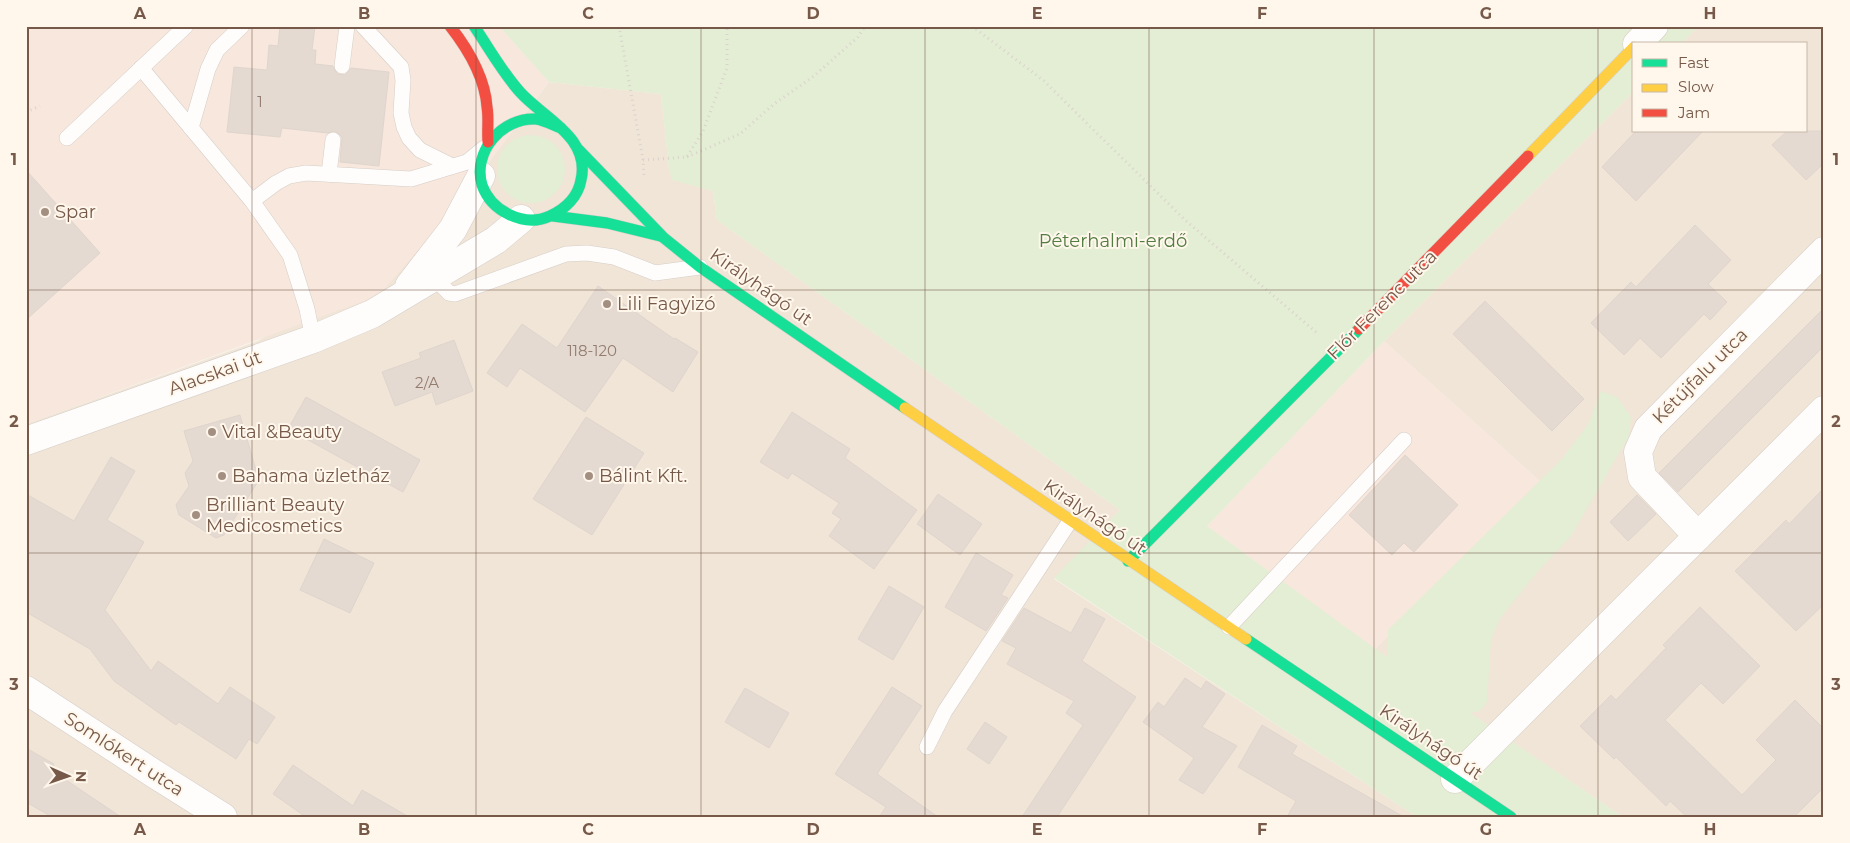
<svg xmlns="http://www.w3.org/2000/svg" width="1850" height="843" viewBox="0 0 1850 843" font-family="Montserrat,sans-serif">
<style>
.residential{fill:#f0e5d7}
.commercial{fill:#f7e7dd}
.green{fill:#e3eed4}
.building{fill:#e4dad1;stroke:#e0d5cc}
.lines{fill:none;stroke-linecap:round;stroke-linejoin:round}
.lane-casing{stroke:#d6cec6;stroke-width:16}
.street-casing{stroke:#d6cec6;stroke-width:29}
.fast-casing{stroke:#d6cec6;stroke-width:12}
.slow-casing{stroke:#d6cec6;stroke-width:12}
.jam-casing{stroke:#d6cec6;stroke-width:12}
.path{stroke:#dad2cd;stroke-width:3;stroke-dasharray:1 4;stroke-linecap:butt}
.lane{stroke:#fefdfc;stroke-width:15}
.street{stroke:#fefdfc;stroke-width:28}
.fast{stroke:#16e098;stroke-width:11}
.slow{stroke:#ffcf43;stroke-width:11}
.jam{stroke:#f24e42;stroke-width:11}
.grid{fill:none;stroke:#765949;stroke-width:1;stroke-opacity:0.55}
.poi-dot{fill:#a38f81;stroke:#fff7eb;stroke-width:2}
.labels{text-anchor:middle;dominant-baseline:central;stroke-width:4;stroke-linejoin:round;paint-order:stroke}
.number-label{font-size:15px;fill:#937b6d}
.poi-label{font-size:18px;fill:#765949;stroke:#fff7eb;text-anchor:start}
.park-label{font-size:18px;fill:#527c41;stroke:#fff7eb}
.street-label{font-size:18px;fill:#765949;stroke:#fff7eb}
.neatline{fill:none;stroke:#765949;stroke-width:2}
.grid-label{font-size:16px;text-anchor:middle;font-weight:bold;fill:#765949}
</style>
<rect width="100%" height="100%" fill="#f7f2ea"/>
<g class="residential">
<polygon points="1698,26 1824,26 1824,817 1623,817 1375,649 1542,483 1384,341 1634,91 1634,131 1806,131 1806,44 1681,44"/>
<polygon points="549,82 661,94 669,169 672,179 713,191 717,220 1120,510 1054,579 1417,817 26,817 26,424 258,341 447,218"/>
</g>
<g class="commercial">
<polygon points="26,26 499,26 549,82 447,218 378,296 26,424"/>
<polygon points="1384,341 1542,483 1375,649 1207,526"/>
</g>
<g class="green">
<polygon points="499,26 1698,26 1681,44 1634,44 1634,91 1384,341 1207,526 1388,658 1388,630 1562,459 1589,423 1601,391 1617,397 1631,417 1629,436 1571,536 1539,570 1501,617 1491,639 1487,702 1480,711 1470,713 1623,817 1417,817 1054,578 1120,510 717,220 713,191 672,180 669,169 661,94 549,82"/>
<circle cx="531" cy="169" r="34"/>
</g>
<g class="building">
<polygon points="280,26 315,26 312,50 316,50 315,64 333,66 337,74 345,75 351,68 389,72 379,166 340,162 342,137 335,131 328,133 282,128 280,137 227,132 234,67 267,70 269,45 278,46"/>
<polygon points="1636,131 1703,131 1636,201 1602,167"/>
<polygon points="1787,131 1824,131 1824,163 1806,180 1772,145"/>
<polygon points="26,170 100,253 26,320"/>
<polygon points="1695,225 1731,260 1708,284 1727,302 1710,320 1704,314 1661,358 1640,338 1624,355 1591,323 1631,282 1636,287"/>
<polygon points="598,286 674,339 675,338 698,352 673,392 623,358 585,412 520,368 507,387 487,373 522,324 557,348"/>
<polygon points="1485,301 1584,399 1552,431 1453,334"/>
<polygon points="1824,308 1824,346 1678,492 1659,473"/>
<polygon points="454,340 473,391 436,405 432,392 395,406 382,372 421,358 419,353"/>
<polygon points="306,397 420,460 403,492 288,429"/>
<polygon points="792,412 850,449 845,458 917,510 874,569 829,536 841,519 832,513 839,503 792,473 788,479 760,462"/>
<polygon points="240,415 259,480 224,535 216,538 179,515 176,505 189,486 185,473 193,461 184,431"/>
<polygon points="586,417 644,453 592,535 533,499"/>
<polygon points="1405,455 1458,505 1414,552 1404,543 1392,555 1349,515"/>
<polygon points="111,457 135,471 107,520 144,542 105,610 151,671 158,661 218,704 230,687 275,717 257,744 249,739 236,759 179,722 176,725 114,681 90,649 26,612 26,494 74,521"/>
<polygon points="1824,488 1824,604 1796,631 1735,571 1786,520 1789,524"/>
<polygon points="938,494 982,524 960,555 917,524"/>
<polygon points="1637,495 1656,514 1628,541 1610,522"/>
<polygon points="324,539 374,563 350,613 300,590"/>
<polygon points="976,553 1013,575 1001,595 1008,598 986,631 945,607"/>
<polygon points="889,586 924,607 893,660 858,639"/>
<polygon points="1700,607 1760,666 1723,704 1701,683 1665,720 1742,795 1776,760 1756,740 1795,700 1824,729 1824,787 1794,817 1687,817 1670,801 1666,806 1616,757 1614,759 1580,726 1611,695 1616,700 1666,648 1663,645"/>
<polygon points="1024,608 1071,633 1085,608 1105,619 1082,661 1136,697 1057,817 1022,817 1083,725 1066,713 1074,701 1007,664 1016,648 1002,641"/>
<polygon points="1185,678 1201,689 1206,681 1225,694 1202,727 1237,746 1203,794 1179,780 1194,758 1143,722 1158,702 1164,707"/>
<polygon points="892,687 922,706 877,774 938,817 879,817 886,807 835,774"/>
<polygon points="745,688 789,713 769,748 725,722"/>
<polygon points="985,722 1007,737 989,764 967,749"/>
<polygon points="1262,725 1297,746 1292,754 1404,817 1287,817 1296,801 1238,767"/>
<polygon points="26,748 54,764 51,770 121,817 52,817 26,802"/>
<polygon points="293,765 353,806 362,790 409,817 306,817 273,794"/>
</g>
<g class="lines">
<defs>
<g id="lane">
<polyline points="363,26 401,67 403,80 401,113 404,127 409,138 420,150 452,166"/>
<polyline points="342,66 347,26"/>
<polyline points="141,68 252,201 290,255 307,309 313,339"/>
<polyline points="191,128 208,69 217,50 242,26"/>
<polyline points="67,138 186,26"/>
<polyline points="329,174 333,140"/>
<polyline points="252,201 276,183 289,176 306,173 411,179 467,162 484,148"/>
<polyline points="434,277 449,293 455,294 566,254 587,253 614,257 655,273 700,267"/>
<polyline points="1229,627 1404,440"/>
<polyline points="927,747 945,711 1070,521"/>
</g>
<g id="street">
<polyline points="1637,44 1654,26"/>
<polyline points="409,286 453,229 481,176"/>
<polyline points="26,441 313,339 372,314 496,240 521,219"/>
<polyline points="1698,536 1642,477 1638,452 1648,429 1824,251"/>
<polyline points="26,690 153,773 223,817"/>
<polyline points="1455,779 1824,410"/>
</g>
<g id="fast">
<path d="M 474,26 C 489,48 502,72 520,92 C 543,118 591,137 581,180 C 578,197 565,209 550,216 C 524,228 491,211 482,185 C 472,151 503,117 536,119 C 544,120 553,125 561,128"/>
<polyline points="579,150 664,238 700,267 905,408"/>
<polyline points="553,216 607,223 660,236"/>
<polyline points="1128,561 1359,329"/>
<polyline points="1246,639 1511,817"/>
</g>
<g id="slow">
<polyline points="1528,156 1634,47"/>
<polyline points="905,408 1246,639"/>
</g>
<g id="jam">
<path d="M 450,26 C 468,49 485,77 487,107 C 489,118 487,130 488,142"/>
<polyline points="1359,329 1528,156"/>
</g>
</defs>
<use href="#lane" class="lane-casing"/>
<use href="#street" class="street-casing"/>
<use href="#fast" class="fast-casing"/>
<use href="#slow" class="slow-casing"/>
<use href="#jam" class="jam-casing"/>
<g class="path">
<polyline points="619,26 643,160 644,176"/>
<polyline points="972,26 1044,81 1185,220 1317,333"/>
<polyline points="26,112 40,106"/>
<polyline points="687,157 740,134 774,104 814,76 858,37 865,26"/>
<polyline points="643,160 687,157 703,131 727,68 727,26"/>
</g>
<use href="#lane" class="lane"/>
<use href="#street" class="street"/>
<use href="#fast" class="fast"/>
<use href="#slow" class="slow"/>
<use href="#jam" class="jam"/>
</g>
<path class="grid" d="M 252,26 L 252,817M 476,26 L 476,817M 701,26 L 701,817M 925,26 L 925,817M 1149,26 L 1149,817M 1374,26 L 1374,817M 1598,26 L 1598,817M 26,290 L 1824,290M 26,553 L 1824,553"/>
<g class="poi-dot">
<circle cx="45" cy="212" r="5"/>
<circle cx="607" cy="304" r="5"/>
<circle cx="212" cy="432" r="5"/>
<circle cx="222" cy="476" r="5"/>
<circle cx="589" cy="476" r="5"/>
<circle cx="196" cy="515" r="5"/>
</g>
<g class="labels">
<g class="number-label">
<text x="260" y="101">1</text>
<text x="592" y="350">118-120</text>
<text x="427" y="382">2/A</text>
</g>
<g class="poi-label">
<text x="55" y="212">Spar</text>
<text x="617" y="304">Lili Fagyizó</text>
<text x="222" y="432">Vital &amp;Beauty</text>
<text x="232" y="476">Bahama üzletház</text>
<text x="599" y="476">Bálint Kft.</text>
<text x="206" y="505">Brilliant Beauty<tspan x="206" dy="21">Medicosmetics</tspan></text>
</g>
<g class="park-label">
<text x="1113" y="241">Péterhalmi-erdő</text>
</g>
<g class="street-label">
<text transform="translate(761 287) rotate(35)">Királyhágó út</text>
<text transform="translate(1382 305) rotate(-45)">Flór Ferenc utca</text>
<text transform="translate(215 373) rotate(-20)">Alacskai út</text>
<text transform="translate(1700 376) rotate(-45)">Kétújfalu utca</text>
<text transform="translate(1095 517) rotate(34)">Királyhágó út</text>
<text transform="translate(1431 742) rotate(34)">Királyhágó út</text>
<text transform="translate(124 754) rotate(33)">Somlókert utca</text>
</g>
</g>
<rect width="1850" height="843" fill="none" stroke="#fff7eb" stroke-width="55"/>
<rect x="1632" y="42" width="175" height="90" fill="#fff7eb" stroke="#c8b8aa"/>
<rect x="1642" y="59" width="25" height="8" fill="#16e098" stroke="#c8b8aa"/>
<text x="1678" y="68" font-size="15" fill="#765949">Fast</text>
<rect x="1642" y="84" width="25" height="8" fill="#ffcf43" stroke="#c8b8aa"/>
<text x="1678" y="92" font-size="15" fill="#765949">Slow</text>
<rect x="1642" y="109" width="25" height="8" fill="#f24e42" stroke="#c8b8aa"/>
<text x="1678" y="118" font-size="15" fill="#765949">Jam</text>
<g transform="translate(68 776) rotate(92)" stroke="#fff7eb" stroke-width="4" paint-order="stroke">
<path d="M0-4L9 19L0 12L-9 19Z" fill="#765949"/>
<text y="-8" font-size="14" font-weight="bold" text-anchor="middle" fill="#765949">N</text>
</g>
<rect x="28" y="28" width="1794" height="788" class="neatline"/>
<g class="grid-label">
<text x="140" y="19">A</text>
<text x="364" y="19">B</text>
<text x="588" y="19">C</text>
<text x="813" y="19">D</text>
<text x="1037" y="19">E</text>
<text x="1262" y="19">F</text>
<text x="1486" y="19">G</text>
<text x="1710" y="19">H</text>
<text x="14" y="165">1</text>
<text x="1836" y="165">1</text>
<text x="14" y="427">2</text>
<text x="1836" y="427">2</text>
<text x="14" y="690">3</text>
<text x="1836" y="690">3</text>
<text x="140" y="835">A</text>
<text x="364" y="835">B</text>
<text x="588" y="835">C</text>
<text x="813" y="835">D</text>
<text x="1037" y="835">E</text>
<text x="1262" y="835">F</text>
<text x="1486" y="835">G</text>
<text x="1710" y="835">H</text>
</g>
</svg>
